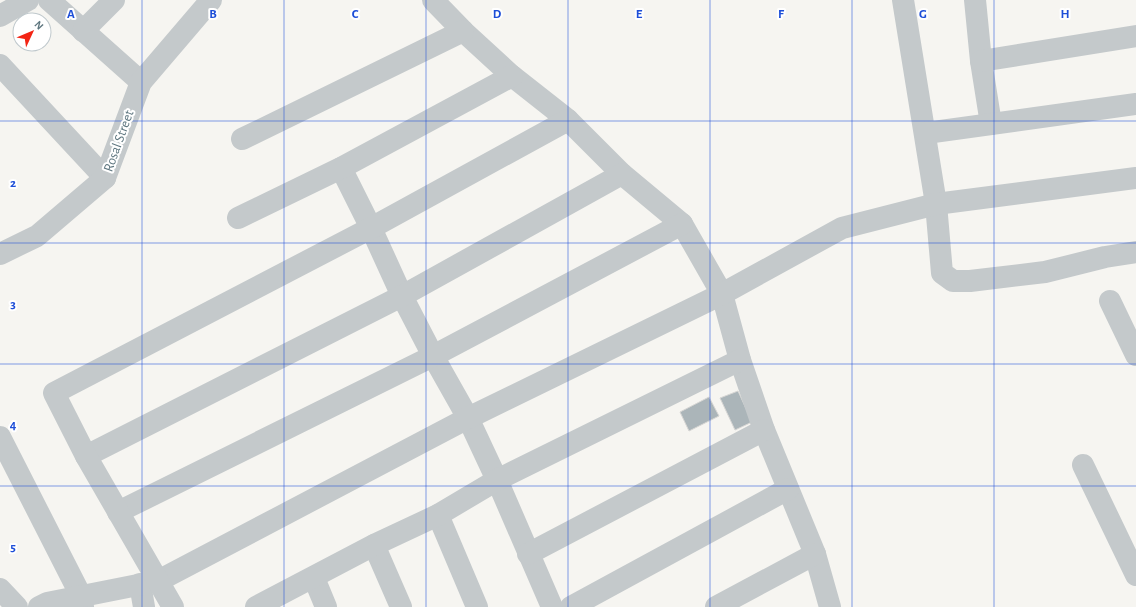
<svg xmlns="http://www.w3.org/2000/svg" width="1136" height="607" viewBox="0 0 1136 607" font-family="'Alegreya Sans',sans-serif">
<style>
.building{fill:#abb5b9;stroke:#d7d6d4}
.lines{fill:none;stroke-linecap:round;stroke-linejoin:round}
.minor{stroke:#c4c9cb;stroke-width:22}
.tertiary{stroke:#c4c9cb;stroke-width:22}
.grid{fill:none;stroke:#1d4ed8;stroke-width:1;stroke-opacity:0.55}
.labels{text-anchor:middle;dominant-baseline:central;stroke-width:4;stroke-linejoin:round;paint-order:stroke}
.street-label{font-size:14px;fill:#5e767f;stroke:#fff}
.grid-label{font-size:13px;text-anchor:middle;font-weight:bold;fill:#1d4ed8;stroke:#fff;stroke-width:4;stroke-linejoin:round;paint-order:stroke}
</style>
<rect width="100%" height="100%" fill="#f6f5f1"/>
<g class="building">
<polygon points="738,391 752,422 735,430 720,398"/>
<polygon points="709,397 719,416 689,431 680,412"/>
</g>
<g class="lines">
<g class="minor">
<polyline points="49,0 141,82"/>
<polyline points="433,0 463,31 512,76 568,120 622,174 682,224 722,294 740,360 764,430 815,554 830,607"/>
<polyline points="903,0 936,204 942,273 953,281 970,281 1045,272 1105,257 1136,252"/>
<polyline points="975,0 981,61 991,124"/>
<polyline points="0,16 28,0"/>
<polyline points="83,31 114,0"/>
<polyline points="981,61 1136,36"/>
<polyline points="0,65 105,178"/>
<polyline points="926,133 1136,104"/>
<polyline points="242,139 463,31"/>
<polyline points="341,168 371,228 402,296 433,356 468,418 497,480 552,607"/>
<polyline points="238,218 341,168 512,76"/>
<polyline points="0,254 37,236 105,178 141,82 211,0"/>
<polyline points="1110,301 1136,355"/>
<polyline points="0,437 81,596 83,607"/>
<polyline points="86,456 402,296 622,174"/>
<polyline points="1083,465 1136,575"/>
<polyline points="118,512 433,356 682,224"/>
<polyline points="438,515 477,607"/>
<polyline points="374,545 401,607"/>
<polyline points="528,554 764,430"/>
<polyline points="314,578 326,607"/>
<polyline points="140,584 144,607"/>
<polyline points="39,607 47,603 158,581 468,418 722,294 842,228 936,204 1136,178"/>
<polyline points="173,607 86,456 54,393 371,228 568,120"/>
<polyline points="256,607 374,545 438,515 497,480 740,360"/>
<polyline points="571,607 788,489"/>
<polyline points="716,607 815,554"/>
</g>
<polyline class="tertiary" points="0,589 17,607"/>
</g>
<path class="grid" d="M 142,0 L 142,607M 284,0 L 284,607M 426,0 L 426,607M 568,0 L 568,607M 710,0 L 710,607M 852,0 L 852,607M 994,0 L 994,607M 0,121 L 1136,121M 0,243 L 1136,243M 0,364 L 1136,364M 0,486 L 1136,486"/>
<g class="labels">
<g class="street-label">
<text transform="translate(119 141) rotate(-70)">Rosal Street</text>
</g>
</g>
<g class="grid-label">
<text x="71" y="18">A</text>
<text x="213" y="18">B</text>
<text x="355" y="18">C</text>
<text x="497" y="18">D</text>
<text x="639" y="18">E</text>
<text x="781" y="18">F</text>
<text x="923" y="18">G</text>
<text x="1065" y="18">H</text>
<text x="13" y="187">2</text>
<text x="13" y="308">3</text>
<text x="13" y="429">4</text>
<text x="13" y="551">5</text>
</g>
<g transform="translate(32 32) rotate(46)"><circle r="19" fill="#ffffff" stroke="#bfc8cc"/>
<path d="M0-3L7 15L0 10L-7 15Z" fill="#f32414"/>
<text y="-6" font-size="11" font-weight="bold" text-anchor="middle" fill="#5e767f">N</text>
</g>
</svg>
